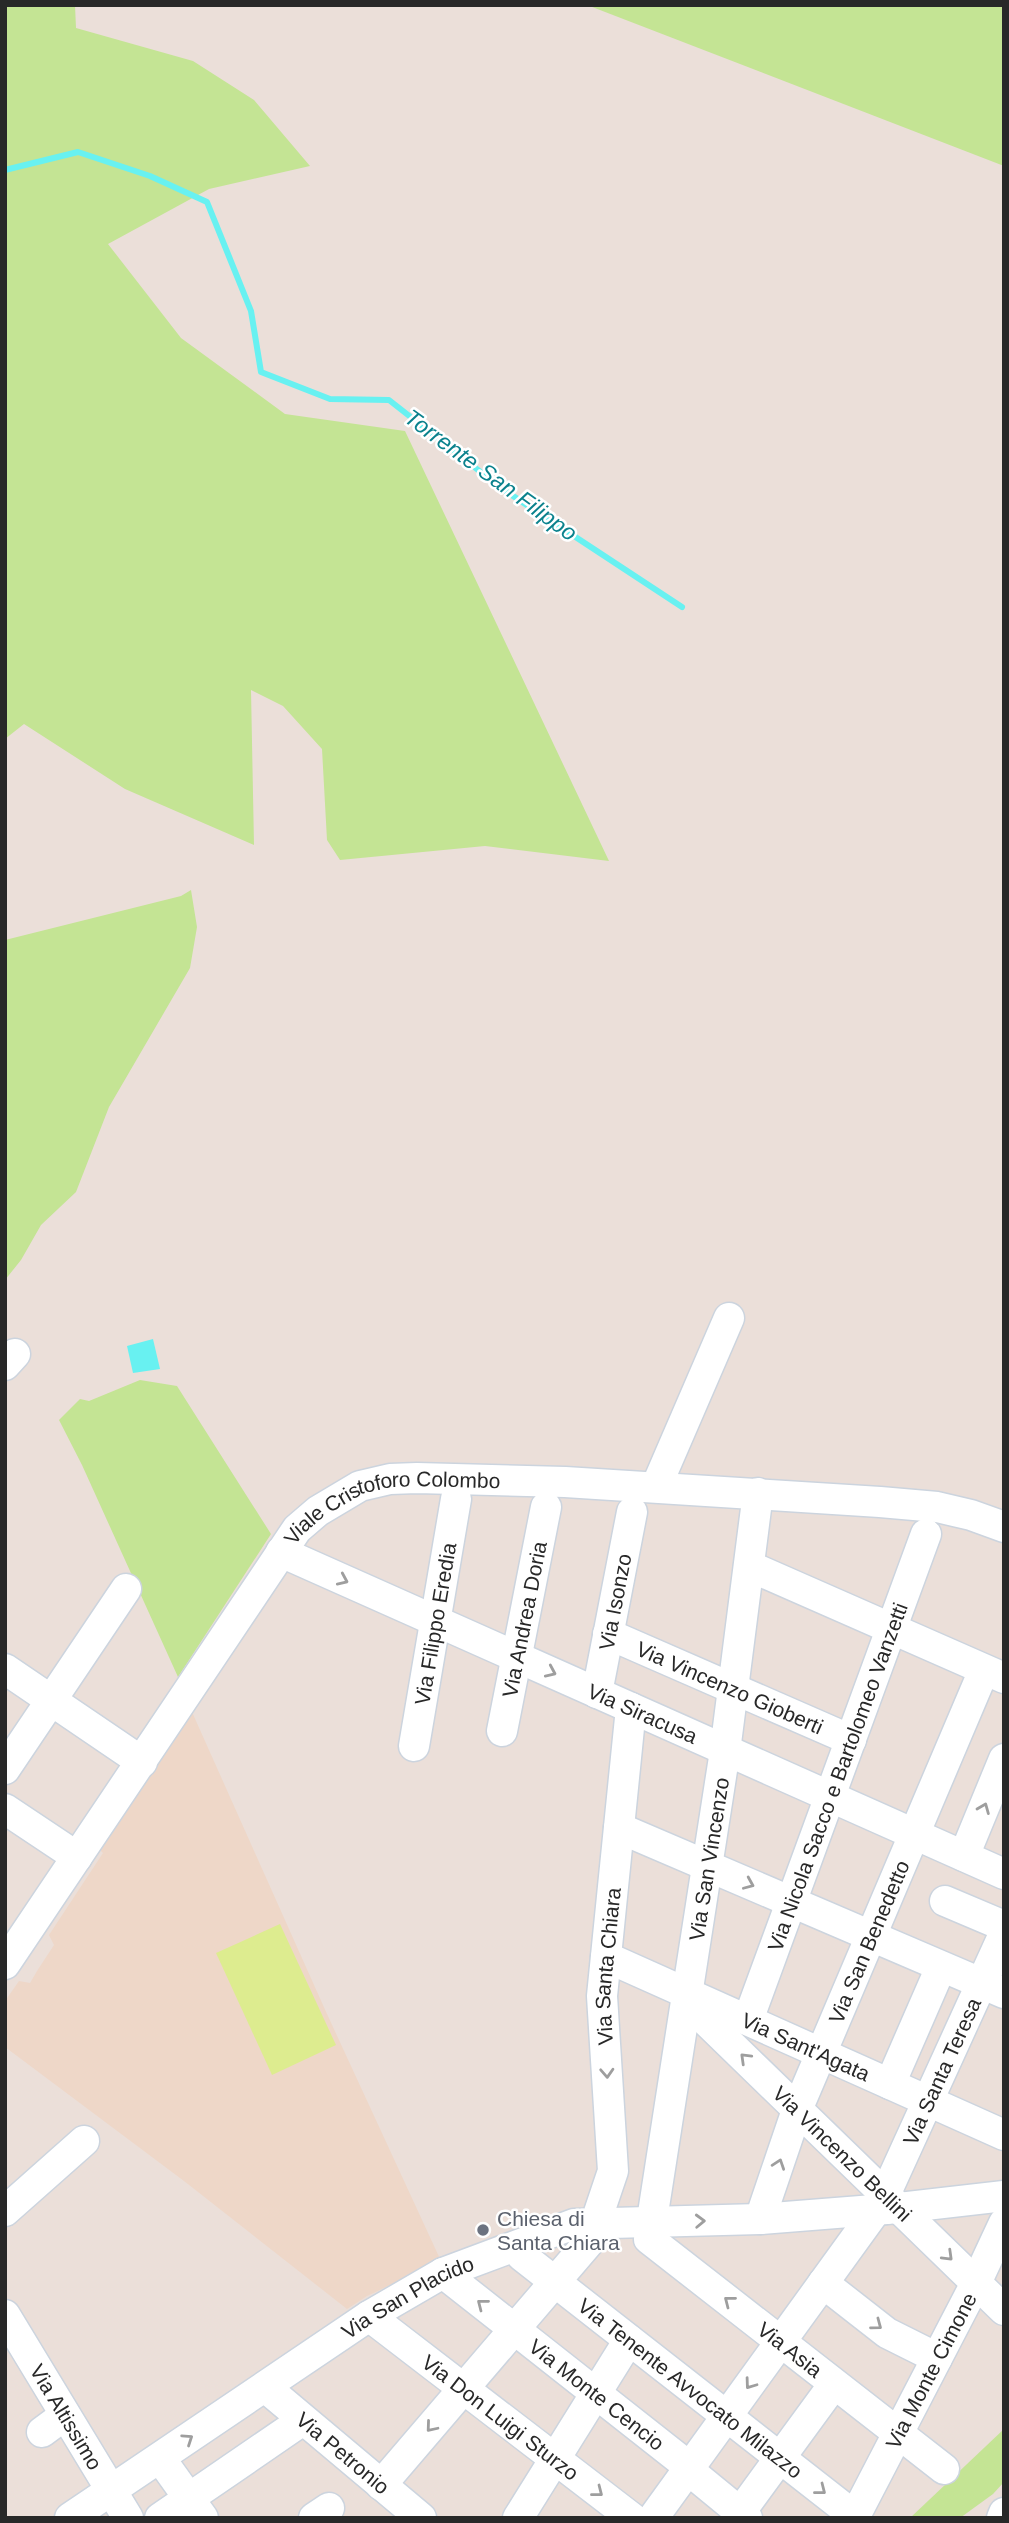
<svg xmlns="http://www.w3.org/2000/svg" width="1009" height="2523" viewBox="0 0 1009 2523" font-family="Arial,sans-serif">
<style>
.education{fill:#eed7c8}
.green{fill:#c4e494}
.pitch{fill:#ddec8f}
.water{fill:#68f1f1}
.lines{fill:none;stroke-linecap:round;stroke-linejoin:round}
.stream{stroke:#68f1f1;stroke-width:6}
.minor-casing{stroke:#ccd4de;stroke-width:33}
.minor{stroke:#fff;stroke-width:30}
.oneway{stroke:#9e9e9e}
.worship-dot{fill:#6b7280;stroke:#fff;stroke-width:2.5}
.labels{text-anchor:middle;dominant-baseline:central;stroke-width:5;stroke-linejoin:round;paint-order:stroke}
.street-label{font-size:21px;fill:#282828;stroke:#fff}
.worship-label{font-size:21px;fill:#5b616d;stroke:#fff;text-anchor:start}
.water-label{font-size:23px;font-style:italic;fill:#0b828d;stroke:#fff}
</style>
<rect width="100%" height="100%" fill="#ebdfd9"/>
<polygon class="education" points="192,1712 327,2014 441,2261 367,2296 347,2309 184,2181 5,2047 5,2001 19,1981 30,1983 37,1971 54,1945 49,1935 103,1853 100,1850"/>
<g class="green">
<polygon points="5,5 75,5 76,28 193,61 254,100 310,166 209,189 108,244 181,338 285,414 405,431 609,861 485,846 340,860 327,840 322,749 283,706 251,690 254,845 125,789 24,724 5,739"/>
<polygon points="587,5 1004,5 1004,166"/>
<polygon points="191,890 197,927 190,968 109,1107 76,1192 41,1225 21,1260 5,1280 5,940 181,896"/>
<polygon points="140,1380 177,1386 271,1534 178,1677 82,1465 59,1420 80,1399 89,1401"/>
<polygon points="1004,2429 1004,2482 993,2494 960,2518 910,2518"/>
</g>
<polygon class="pitch" points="280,1924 336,2045 272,2075 216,1953"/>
<polygon class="water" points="153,1339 160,1369 133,1373 127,1346"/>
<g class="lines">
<polyline class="stream" points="5,170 78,152 150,176 207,202 251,311 261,372 330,399 389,400 501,488 682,607"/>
<defs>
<g id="minor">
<polyline points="5,1365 15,1354"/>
<polyline points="656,1487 729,1318"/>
<path id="s1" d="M 758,1493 L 725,1751 L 649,2239 L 944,2469"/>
<path id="s2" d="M 281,1552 L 1004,1874"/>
<polyline points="749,1566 1004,1678"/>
<path id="s3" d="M 608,1634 L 851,1740"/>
<polyline points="5,1669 142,1762"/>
<path id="s4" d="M 597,1693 L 632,1512"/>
<path id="s5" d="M 502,1731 L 546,1507"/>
<path id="s6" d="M 414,1746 L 456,1499"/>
<polyline points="5,1769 126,1589"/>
<polyline points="5,1809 77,1857"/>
<polyline points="619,1828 1004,1993"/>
<polyline points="964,1856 1004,1759"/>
<polyline points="945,1901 1004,1926"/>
<path id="s7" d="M 606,1957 L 1004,2135"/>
<path id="s8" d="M 5,1964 L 297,1529 L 318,1511 L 360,1486 L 390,1479 L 417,1478 L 565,1482 L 880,1502 L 937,1507 L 971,1515 L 1004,1527"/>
<path id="s9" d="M 688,1993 L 697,2012 L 1004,2310"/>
<path id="s10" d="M 748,2020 L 926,1534"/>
<polyline points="890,2084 941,1967"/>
<path id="s11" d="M 886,2209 L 885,2195 L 1004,1934"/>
<polyline points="5,2211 84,2141"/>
<path id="s12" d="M 760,2219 L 797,2110 L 984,1670"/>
<path id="s13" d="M 522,2256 L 857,2518"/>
<path id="s14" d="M 443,2273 L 683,2462 L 697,2477 L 747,2518"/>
<polyline points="823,2283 887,2333 937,2358"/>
<path id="s15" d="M 5,2315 L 128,2518"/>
<path id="s16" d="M 369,2316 L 632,2518"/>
<path id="s17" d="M 265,2387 L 421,2518"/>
<polyline points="42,2432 65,2415"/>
<polyline points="160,2458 203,2518"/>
<path id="s18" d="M 381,2485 L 589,2242 L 613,2171 L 602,1996 L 631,1708"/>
<path id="s19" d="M 855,2516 L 976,2283 L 1004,2223"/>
<path id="s20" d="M 70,2518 L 369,2316 L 443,2273 L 574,2224 L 760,2219 L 899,2208 L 1004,2196"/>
<polyline points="160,2518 303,2420"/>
<polyline points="314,2518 329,2508"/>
<polyline points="518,2518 629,2340"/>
<polyline points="653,2518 876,2210"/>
<polyline points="736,2518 834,2384"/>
<polyline points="1002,2518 1004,2513"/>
</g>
</defs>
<use href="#minor" class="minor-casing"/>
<use href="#minor" class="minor"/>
</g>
<defs><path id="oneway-chevron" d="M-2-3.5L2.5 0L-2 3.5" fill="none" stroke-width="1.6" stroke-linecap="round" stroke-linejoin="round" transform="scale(1.75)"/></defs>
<g class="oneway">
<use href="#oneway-chevron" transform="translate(343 1580) rotate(24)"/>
<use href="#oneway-chevron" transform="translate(551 1672) rotate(24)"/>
<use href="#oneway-chevron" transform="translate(984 1808) rotate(-68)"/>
<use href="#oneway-chevron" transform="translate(749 1884) rotate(23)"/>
<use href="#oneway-chevron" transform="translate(745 2058) rotate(-136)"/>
<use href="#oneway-chevron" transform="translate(607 2073) rotate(87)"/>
<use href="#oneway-chevron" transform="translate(779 2164) rotate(-71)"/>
<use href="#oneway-chevron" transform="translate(700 2221) rotate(-2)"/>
<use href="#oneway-chevron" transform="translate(948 2256) rotate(44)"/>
<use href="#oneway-chevron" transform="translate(729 2301) rotate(-142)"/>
<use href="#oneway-chevron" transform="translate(482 2304) rotate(-142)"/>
<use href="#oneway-chevron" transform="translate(877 2325) rotate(37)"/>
<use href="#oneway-chevron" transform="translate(750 2384) rotate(126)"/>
<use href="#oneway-chevron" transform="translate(431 2427) rotate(130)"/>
<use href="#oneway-chevron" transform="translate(188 2439) rotate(-34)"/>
<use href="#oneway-chevron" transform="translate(821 2490) rotate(38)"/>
<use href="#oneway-chevron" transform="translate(598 2492) rotate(38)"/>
</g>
<circle class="worship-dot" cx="483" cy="2230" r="7"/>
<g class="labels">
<g class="street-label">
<text stroke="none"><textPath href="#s8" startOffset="625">Viale Cristoforo Colombo</textPath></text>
<text stroke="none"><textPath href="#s4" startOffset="93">Via Isonzo</textPath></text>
<text stroke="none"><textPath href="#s5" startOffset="114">Via Andrea Doria</textPath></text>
<text stroke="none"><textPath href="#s6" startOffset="124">Via Filippo Eredia</textPath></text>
<text stroke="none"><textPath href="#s3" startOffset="133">Via Vincenzo Gioberti</textPath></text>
<text stroke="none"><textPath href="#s2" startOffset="396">Via Siracusa</textPath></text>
<text stroke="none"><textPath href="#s10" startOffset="259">Via Nicola Sacco e Bartolomeo Vanzetti</textPath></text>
<text transform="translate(709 1859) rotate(-81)">Via San Vincenzo</text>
<text stroke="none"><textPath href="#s12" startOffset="298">Via San Benedetto</textPath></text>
<text stroke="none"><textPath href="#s18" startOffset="600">Via Santa Chiara</textPath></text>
<text stroke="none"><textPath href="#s7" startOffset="219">Via Sant'Agata</textPath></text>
<text stroke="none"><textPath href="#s11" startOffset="150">Via Santa Teresa</textPath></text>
<text stroke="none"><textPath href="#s9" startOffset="224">Via Vincenzo Bellini</textPath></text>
<text stroke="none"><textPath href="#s20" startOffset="404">Via San Placido</textPath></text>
<text stroke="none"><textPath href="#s1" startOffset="933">Via Asia</textPath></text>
<text stroke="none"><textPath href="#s19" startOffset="164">Via Monte Cimone</textPath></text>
<text stroke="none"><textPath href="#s13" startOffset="214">Via Tenente Avvocato Milazzo</textPath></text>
<text stroke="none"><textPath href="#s14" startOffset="196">Via Monte Cencio</textPath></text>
<text stroke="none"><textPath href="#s15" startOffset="119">Via Altissimo</textPath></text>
<text stroke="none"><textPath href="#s16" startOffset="166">Via Don Luigi Sturzo</textPath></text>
<text stroke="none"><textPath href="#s17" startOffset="102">Via Petronio</textPath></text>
</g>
<g class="worship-label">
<text x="497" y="2218">Chiesa di<tspan x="497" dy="24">Santa Chiara</tspan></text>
</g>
<g class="water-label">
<text transform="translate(491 475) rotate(36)">Torrente San Filippo</text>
</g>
</g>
<rect width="1009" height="2523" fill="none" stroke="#282828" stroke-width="14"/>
</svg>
